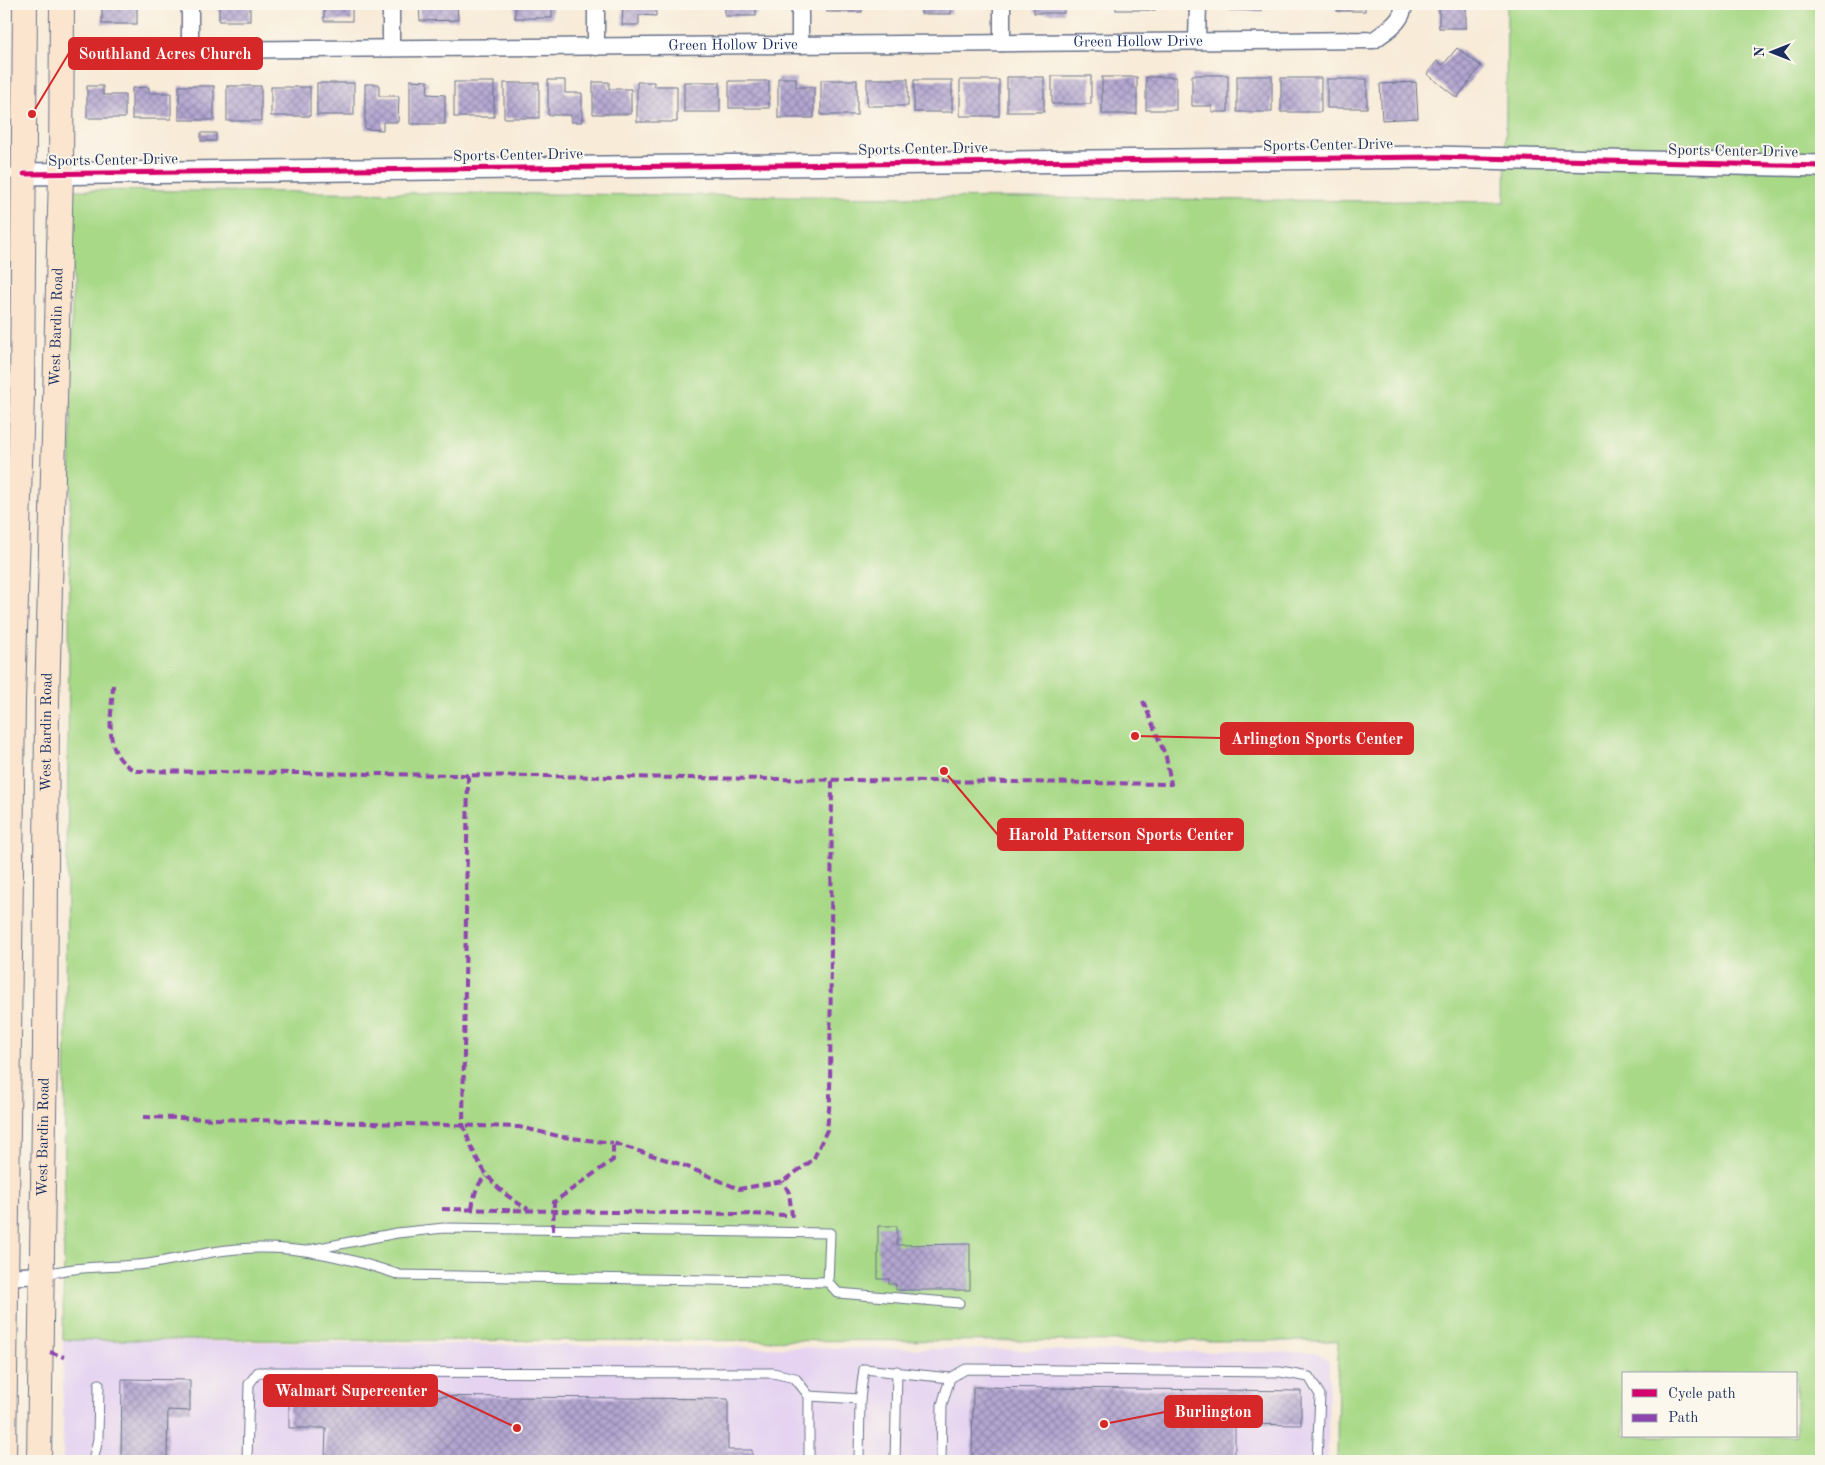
<svg xmlns="http://www.w3.org/2000/svg" width="1825" height="1465" viewBox="0 0 1825 1465" font-family="'Old Standard TT',serif">
<style>
.built{fill:#e5d3f1}
.park{fill:#a8d987;stroke:#628472;fill-rule:evenodd}
.building{fill:url(#building-cross-hatch)}
.lines{fill:none;stroke-linecap:round;stroke-linejoin:round}
.service-casing{stroke:#687189;stroke-width:11}
.minor-casing{stroke:#687189;stroke-width:19}
.tertiary-casing{stroke:#687189;stroke-width:24}
.secondary-casing{stroke:#687189;stroke-width:26}
.service{stroke:#fff;stroke-width:9}
.minor{stroke:#fff;stroke-width:16}
.tertiary{stroke:#fff;stroke-width:21}
.secondary{stroke:#fbe5cf;stroke-width:24}
.quiet{stroke:#8e44ad;stroke-width:4;stroke-dasharray:8 4;stroke-linecap:butt}
.cycleway-casing{stroke:#fbf7ec;stroke-width:8}
.cycleway{stroke:#d6006c;stroke-width:5}
.labels{text-anchor:middle;dominant-baseline:central;stroke-width:4;stroke-linejoin:round;paint-order:stroke}
.street-label{font-size:15px;fill:#1b2f5e;stroke:#fbf7ec}
.leader{fill:none;stroke:#d62828;stroke-width:2}
.callout-dot{fill:#d62828;stroke:#fbf7ec;stroke-width:2}
.callout{fill:#d62828;stroke:#d62828;stroke-width:2}
.callout-label{font-size:16px;text-anchor:middle;font-weight:bold;fill:#fff}
</style>
<defs>
<pattern id="building-cross-hatch" width="8" height="8" patternUnits="userSpaceOnUse" patternTransform="scale(1.25)"><rect width="8" height="8" fill="#b3a6d0"/><path d="M0 0l8 8M0 8l8-8" fill="none" stroke="#9188ac"/></pattern>
</defs>
<rect width="100%" height="100%" fill="#fbf7ec"/>
<filter id="ink" filterUnits="userSpaceOnUse"><feTurbulence type="fractalNoise" baseFrequency=".02" numOctaves="2"/><feDisplacementMap in="SourceGraphic" scale="10" xChannelSelector="R" yChannelSelector="G"/><feConvolveMatrix kernelMatrix="1 2 1 2 8 2 1 2 1" color-interpolation-filters="sRGB"/></filter>
<filter id="wash" filterUnits="userSpaceOnUse"><feTurbulence type="fractalNoise" baseFrequency=".0096" numOctaves="4" result="noise"/><feDisplacementMap in="SourceGraphic" scale="20" xChannelSelector="R" yChannelSelector="G"/><feGaussianBlur stdDeviation="1.12" result="paint"/><feColorMatrix in="noise" values="0 0 0 0 0 0 0 0 0 0 0 0 0 0 0 0 0 1.4 0 .05"/><feComposite in="paint" operator="in"/></filter>
<g filter="url(#wash)">
<rect width="100%" height="100%" fill="#f8ebd8"/>
<polygon class="built" points="63,1340 1318,1353 1329,1362 1328,1461 63,1461"/>
<path class="park" d="M 1507,4 L 1821,4 L 1821,1461 L 1337,1461 L 1338,1341 L 63,1340 L 73,190 L 1505,202 ZM 1624,1374 L 1796,1374 L 1796,1436 L 1624,1436 Z"/>
<g id="blocks">
<g class="building">
<rect x="102" y="4" width="35" height="20"/>
<rect x="219" y="4" width="31" height="17"/>
<rect x="324" y="4" width="28" height="17"/>
<polygon points="419,4 457,4 458,20 420,21"/>
<rect x="515" y="4" width="37" height="14"/>
<polygon points="623,4 656,4 656,16 639,15 639,25 622,25"/>
<rect x="725" y="4" width="31" height="12"/>
<rect x="827" y="4" width="35" height="8"/>
<rect x="921" y="4" width="30" height="10"/>
<rect x="1034" y="4" width="30" height="9"/>
<rect x="1116" y="4" width="39" height="6"/>
<polygon points="1229,4 1261,4 1261,11 1229,10"/>
<rect x="1337" y="4" width="28" height="7"/>
<rect x="1439" y="4" width="27" height="24"/>
<polygon points="1457,48 1481,66 1457,98 1427,74 1437,61 1443,65"/>
<polygon points="1192,75 1228,75 1228,112 1212,112 1212,106 1192,106"/>
<rect x="1052" y="76" width="39" height="28"/>
<rect x="1237" y="76" width="35" height="36"/>
<rect x="1007" y="77" width="37" height="35"/>
<rect x="1102" y="77" width="35" height="37"/>
<rect x="1146" y="77" width="30" height="33"/>
<polygon points="778,78 796,78 796,87 814,87 814,118 778,118"/>
<rect x="1281" y="78" width="40" height="34"/>
<rect x="867" y="79" width="41" height="27"/>
<rect x="1327" y="79" width="40" height="29"/>
<polygon points="410,80 428,81 427,94 445,95 445,124 410,124"/>
<polygon points="548,80 565,80 565,93 582,93 582,122 571,122 571,115 548,115"/>
<rect x="821" y="80" width="36" height="35"/>
<rect x="914" y="80" width="38" height="32"/>
<rect x="960" y="80" width="39" height="36"/>
<rect x="729" y="81" width="40" height="27"/>
<rect x="454" y="82" width="40" height="35"/>
<polygon points="593,82 609,82 609,89 631,89 631,114 593,114"/>
<polygon points="637,82 654,82 654,86 677,86 677,122 637,122"/>
<rect x="684" y="82" width="36" height="30"/>
<polygon points="1416,82 1418,118 1382,120 1380,84"/>
<rect x="317" y="83" width="37" height="32"/>
<rect x="504" y="83" width="35" height="35"/>
<polygon points="365,84 379,84 379,96 399,96 398,122 383,122 383,130 365,129"/>
<polygon points="87,86 103,86 103,95 125,95 125,118 87,118"/>
<rect x="179" y="86" width="35" height="34"/>
<rect x="227" y="86" width="34" height="35"/>
<polygon points="149,87 149,93 171,93 171,119 132,119 132,88"/>
<rect x="271" y="87" width="39" height="29"/>
<rect x="201" y="133" width="15" height="8"/>
<polygon points="878,1226 897,1226 897,1245 970,1244 970,1290 896,1290 896,1284 889,1284 889,1279 878,1279"/>
<polygon points="122,1379 190,1380 190,1411 168,1410 167,1461 121,1461"/>
<polygon points="973,1387 1301,1391 1301,1425 1235,1424 1235,1461 972,1461"/>
<polygon points="289,1395 728,1399 728,1450 752,1450 752,1461 325,1461 326,1428 289,1428"/>
</g>
</g>
</g>
<g filter="url(#ink)">
<use href="#blocks" fill-opacity="0" stroke="#687189" stroke-width="1"/>
<g class="lines">
<defs>
<g id="service">
<polyline points="4,174 23,174"/>
<path d="M 42,1275 C 77,1265 112,1268 147,1264 C 177,1260 207,1251 237,1249 C 294,1244 347,1257 400,1275 L 828,1282 L 830,1233 L 444,1228 L 397,1233 L 309,1250"/>
<polyline points="828,1282 838,1293 959,1303"/>
<polyline points="809,1396 860,1399"/>
<polyline points="93,1461 98,1439 99,1384"/>
<polyline points="247,1461 249,1384 258,1372 773,1373 795,1378 809,1396 809,1461"/>
<polyline points="859,1461 860,1399 864,1369 950,1378"/>
<polyline points="895,1461 897,1371"/>
<polyline points="941,1461 942,1405 950,1378 966,1369 1280,1372 1309,1377 1320,1395 1317,1461"/>
</g>
<g id="minor">
<polyline points="190,4 190,50"/>
<polyline points="596,4 596,47"/>
<polyline points="800,4 800,45"/>
<polyline points="1002,4 1002,43"/>
<polyline points="1197,41 1198,4"/>
<polyline points="391,48 391,4"/>
<path id="s1" d="M 62,51 L 1374,40 C 1387,30 1403,22 1404,4"/>
<polyline points="4,1277 42,1275"/>
</g>
<polyline id="tertiary" points="24,174 1431,157 1821,166"/>
<g id="secondary">
<polyline points="4,1461 13,700 22,395 25,4"/>
<path id="s2" d="M 39,1461 L 45,1047 L 47,700 L 61,174 L 62,4"/>
</g>
</defs>
<use href="#service" class="service-casing"/>
<use href="#minor" class="minor-casing"/>
<use href="#tertiary" class="tertiary-casing"/>
<use href="#secondary" class="secondary-casing"/>
<use href="#service" class="service"/>
<use href="#minor" class="minor"/>
<use href="#tertiary" class="tertiary"/>
<use href="#secondary" class="secondary"/>
<g class="quiet">
<path d="M 113,685 C 112,717 101,755 136,771 L 1171,784 L 1166,757 L 1143,701"/>
<path d="M 468,775 L 463,1124 C 476,1164 490,1188 528,1209"/>
<polyline points="143,1117 519,1127 563,1137 613,1143"/>
<polyline points="442,1209 792,1215 789,1193 783,1181"/>
<path d="M 472,1209 C 474,1196 476,1185 486,1176"/>
<polyline points="553,1231 554,1202 613,1160 613,1143 683,1165 739,1189 783,1181 813,1160 827,1130 830,1099 832,780"/>
<polyline points="50,1352 64,1357"/>
</g>
<defs>
<polyline id="cycleway" points="24,174 1431,157 1821,166"/>
</defs>
<use href="#cycleway" class="cycleway-casing"/>
<use href="#cycleway" class="cycleway"/>
</g>
</g>
<g class="labels">
<g class="street-label">
<text stroke="none"><textPath href="#s1" startOffset="1076">Green Hollow Drive</textPath></text>
<text stroke="none"><textPath href="#s1" startOffset="671">Green Hollow Drive</textPath></text>
<text transform="translate(1328 146) rotate(-1)">Sports Center Drive</text>
<text transform="translate(923 150) rotate(-1)">Sports Center Drive</text>
<text transform="translate(1733 152) rotate(1)">Sports Center Drive</text>
<text transform="translate(518 156) rotate(-1)">Sports Center Drive</text>
<text transform="translate(113 161) rotate(-1)">Sports Center Drive</text>
<text stroke="none"><textPath href="#s2" startOffset="1134">West Bardin Road</textPath></text>
<text stroke="none"><textPath href="#s2" startOffset="729">West Bardin Road</textPath></text>
<text stroke="none"><textPath href="#s2" startOffset="324">West Bardin Road</textPath></text>
</g>
</g>
<path class="leader" d="M32 114L69 53M1135 736L1221 738M944 771L998 835M517 1428L437 1390M1104 1424L1165 1412"/>
<g class="callout-dot">
<circle cx="32" cy="114" r="5"/>
<circle cx="1135" cy="736" r="5"/>
<circle cx="944" cy="771" r="5"/>
<circle cx="517" cy="1428" r="5"/>
<circle cx="1104" cy="1424" r="5"/>
</g>
<g class="callout">
<rect x="69" y="38" width="193" height="31" rx="5"/>
<rect x="1221" y="723" width="192" height="31" rx="5"/>
<rect x="998" y="819" width="245" height="31" rx="5"/>
<rect x="264" y="1375" width="173" height="31" rx="5"/>
<rect x="1165" y="1396" width="97" height="31" rx="5"/>
</g>
<g class="callout-label">
<text x="165" y="59">Southland Acres Church</text>
<text x="1317" y="744">Arlington Sports Center</text>
<text x="1121" y="840">Harold Patterson Sports Center</text>
<text x="351" y="1396">Walmart Supercenter</text>
<text x="1213" y="1417">Burlington</text>
</g>
<rect width="1825" height="1465" fill="none" stroke="#fbf7ec" stroke-width="20"/>
<rect x="1622" y="1372" width="175" height="65" fill="#fbf7ec" stroke="#a1a7b3"/>
<rect x="1632" y="1389" width="25" height="8" fill="#d6006c" stroke="#a1a7b3"/>
<text x="1668" y="1398" font-size="15" fill="#1b2f5e">Cycle path</text>
<rect x="1632" y="1414" width="25" height="8" fill="#8e44ad" stroke="#a1a7b3"/>
<text x="1668" y="1422" font-size="15" fill="#1b2f5e">Path</text>
<g transform="translate(1772 52) rotate(270)" stroke="#fbf7ec" stroke-width="4" paint-order="stroke">
<path d="M0-4L9 19L0 12L-9 19Z" fill="#1b2f5e"/>
<text y="-8" font-size="14" font-weight="bold" text-anchor="middle" fill="#1b2f5e">N</text>
</g>
</svg>
